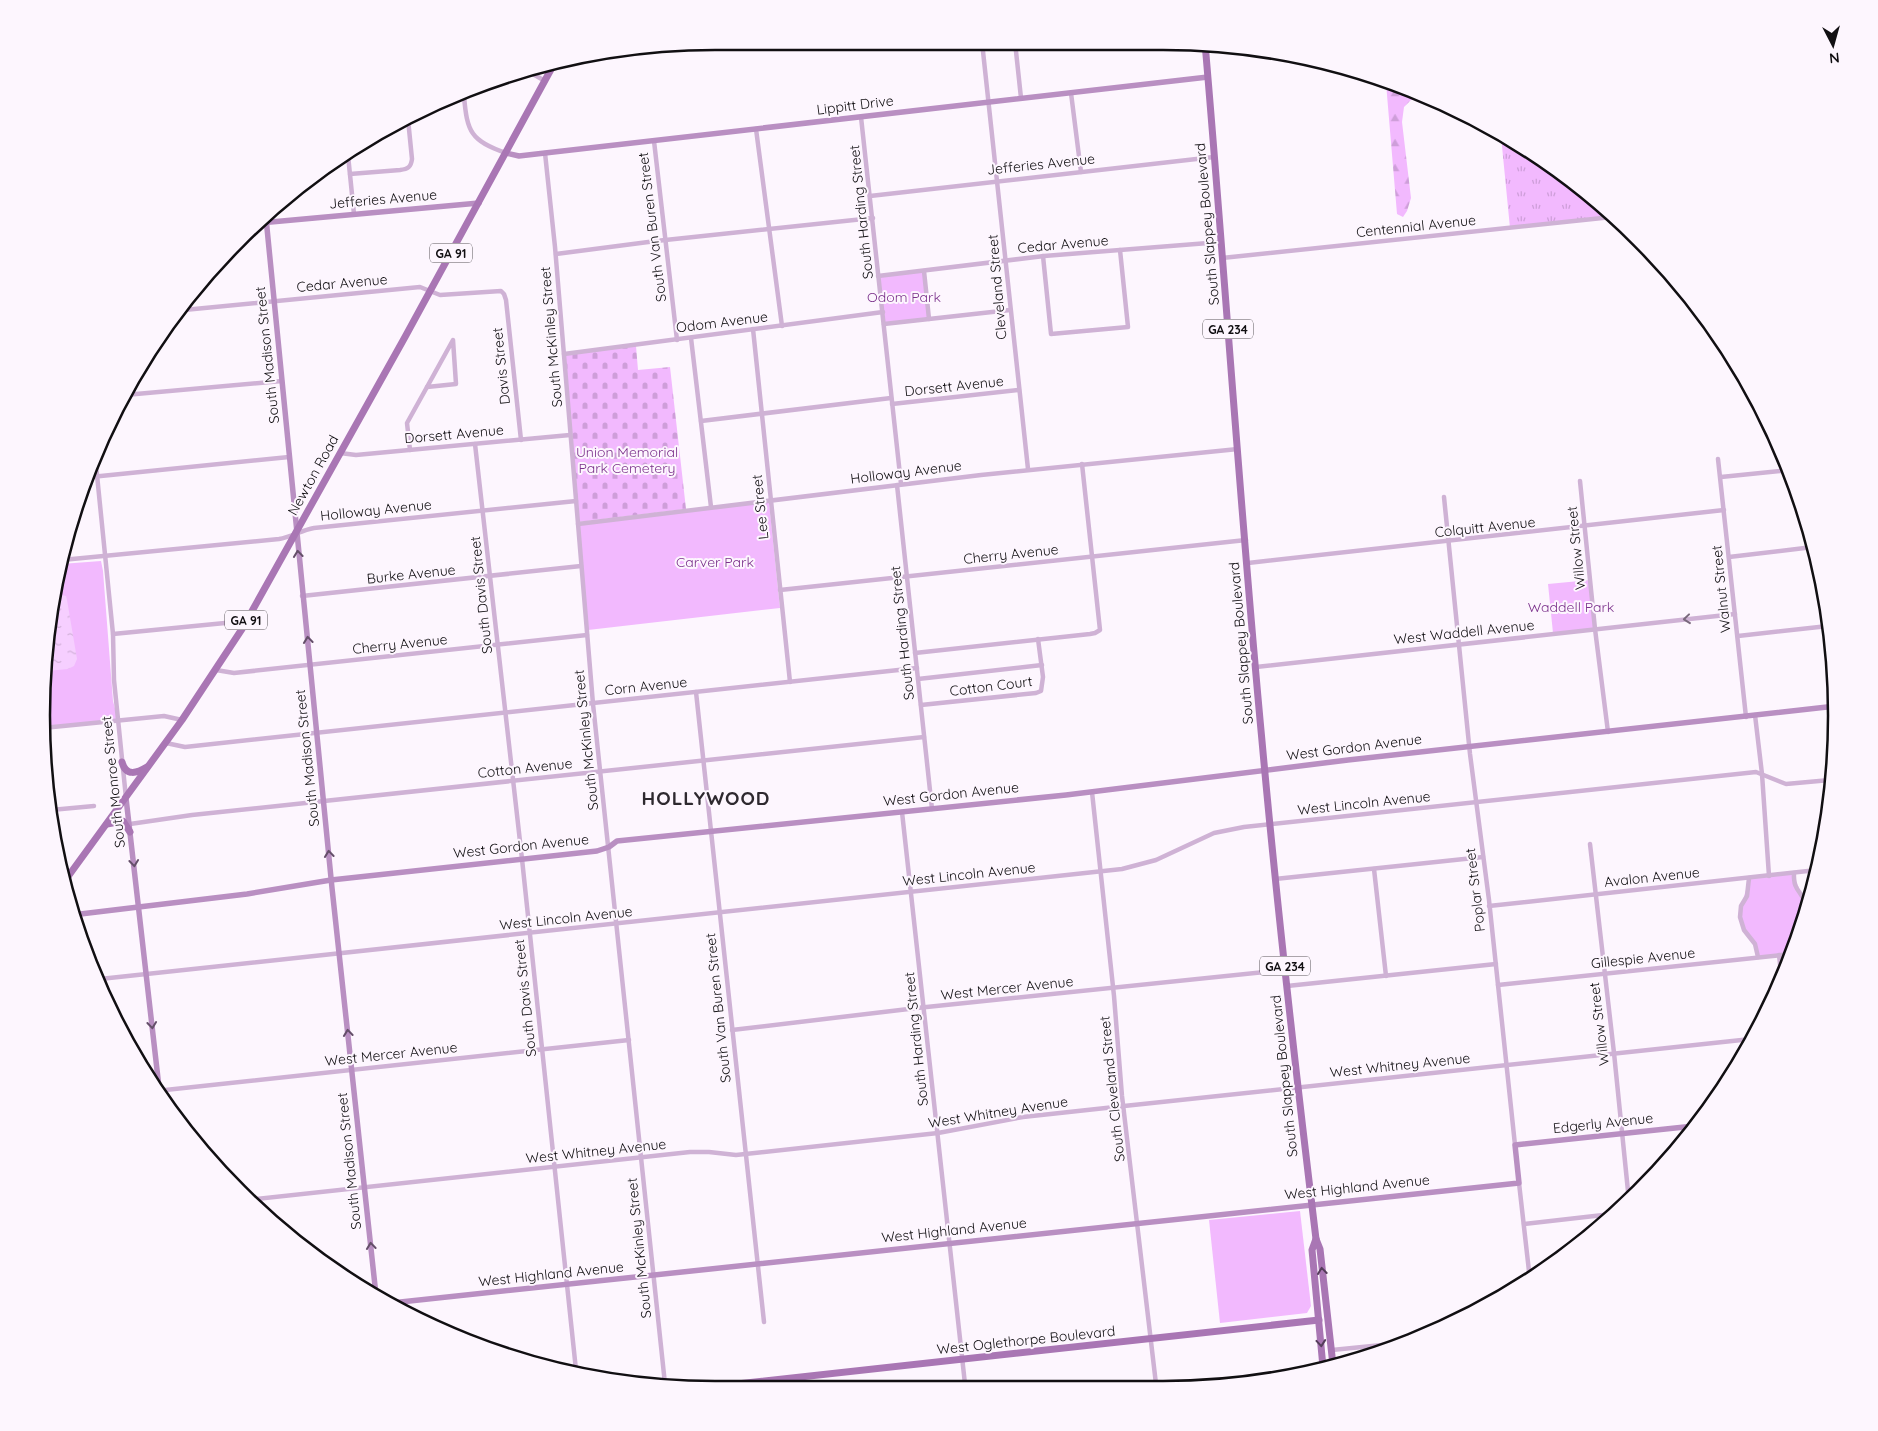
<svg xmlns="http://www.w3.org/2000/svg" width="1878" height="1431" viewBox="0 0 1878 1431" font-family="Quicksand,sans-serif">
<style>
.grass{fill:url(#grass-tufts)}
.forest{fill:url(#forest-firs)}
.cemetery{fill:url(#cemetery-stones)}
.park{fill:#f2b9fe}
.water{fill:url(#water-ripples)}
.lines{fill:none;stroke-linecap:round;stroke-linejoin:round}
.street{stroke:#cfb2d5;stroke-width:4.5}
.secondary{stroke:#b98fc2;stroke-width:5.5}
.primary{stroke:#a976b4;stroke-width:7}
.oneway{stroke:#654f6a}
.oneway2{stroke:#7a697d}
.oneway3{stroke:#553d5b}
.labels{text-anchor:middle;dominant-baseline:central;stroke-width:4;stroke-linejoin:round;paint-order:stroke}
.shield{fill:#fdf6fe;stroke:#585459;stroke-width:1}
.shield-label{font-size:12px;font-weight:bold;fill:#110f12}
.street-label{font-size:14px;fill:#110f12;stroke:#fdf6fe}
.park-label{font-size:14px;fill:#7b318b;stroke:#fdf6fe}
.district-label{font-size:19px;font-weight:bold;letter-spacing:1px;fill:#2e292f;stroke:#fdf6fe}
.rim{fill:none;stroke:#110f12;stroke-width:2.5}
</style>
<defs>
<pattern id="grass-tufts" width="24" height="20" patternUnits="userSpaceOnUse" patternTransform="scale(1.25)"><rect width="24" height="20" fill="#f2b9fe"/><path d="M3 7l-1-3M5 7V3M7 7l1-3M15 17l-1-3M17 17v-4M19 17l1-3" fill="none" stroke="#ce9ed9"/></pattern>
<pattern id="forest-firs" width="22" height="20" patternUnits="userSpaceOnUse" patternTransform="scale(1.25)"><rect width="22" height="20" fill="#f2b9fe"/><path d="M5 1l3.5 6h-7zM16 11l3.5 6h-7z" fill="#ce9ed9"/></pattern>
<pattern id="cemetery-stones" width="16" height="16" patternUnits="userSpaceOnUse" patternTransform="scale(1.25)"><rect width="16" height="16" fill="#f2b9fe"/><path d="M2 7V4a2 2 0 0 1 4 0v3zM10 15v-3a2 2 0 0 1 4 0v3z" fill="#ce9ed9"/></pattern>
<pattern id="water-ripples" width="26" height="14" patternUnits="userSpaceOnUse" patternTransform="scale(1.25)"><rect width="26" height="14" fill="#f6cfff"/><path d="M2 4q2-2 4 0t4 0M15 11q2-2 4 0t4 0" fill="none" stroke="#d2b1da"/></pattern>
</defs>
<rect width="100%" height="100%" fill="#fdf6fe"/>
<polygon class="grass" points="1501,136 1573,180 1596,202 1597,210 1604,210 1612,217 1510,228"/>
<polygon class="forest" points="1386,83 1422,96 1421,100 1411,100 1404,107 1402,122 1411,198 1407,211 1403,217 1397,214"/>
<polygon class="cemetery" points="636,346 638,370 670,367 686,509 579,522 565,355"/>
<g class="park">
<polygon points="923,271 929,318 884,323 879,276"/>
<polygon points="769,502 780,608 588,630 579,525"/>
<polygon points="101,561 103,571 113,701 118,720 42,728 41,716 61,564"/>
<polygon points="1590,580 1595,629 1553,633 1548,584"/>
<path d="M 1793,874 L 1804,900 L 1805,909 L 1792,953 L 1758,957 C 1755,941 1751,941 1745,929 C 1736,913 1745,894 1750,878 Z"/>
<polygon points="1300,1211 1311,1306 1307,1313 1220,1323 1209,1220"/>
</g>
<polygon class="water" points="57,594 66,596 67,600 77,659 74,666 68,669 47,671"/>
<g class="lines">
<g class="street">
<polyline points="982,42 1028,469"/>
<polyline points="1015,42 1021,98"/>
<polyline points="526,70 545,81"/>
<polyline points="1071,93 1081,172"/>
<path d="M 464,96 C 467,132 471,141 506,153"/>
<polyline points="861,117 901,484"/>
<polyline points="756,129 782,326"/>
<polyline points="654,141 677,340"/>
<polyline points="545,153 555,247 593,704 665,1384"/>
<polyline points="348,155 354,214"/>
<path d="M 350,174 L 400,170 C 408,169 411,167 412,159 L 408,119"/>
<polyline points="870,196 1214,157"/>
<polyline points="556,254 656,241 873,218"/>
<polyline points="1043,256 1051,334 1128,327 1120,250"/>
<polyline points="1222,258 1612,217"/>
<polyline points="924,271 929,319"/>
<polyline points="878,276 1044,256 1221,242"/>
<polyline points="184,310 420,287 440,295 501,291 504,294 506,300 521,440"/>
<polyline points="884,324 1010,310"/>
<polyline points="753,329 790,682"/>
<polyline points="691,338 711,507"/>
<polygon points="453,340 456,384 427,387"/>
<polyline points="564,354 883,312"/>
<polyline points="125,395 282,381"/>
<polyline points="892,404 1019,390"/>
<polyline points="701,421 891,398"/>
<polyline points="475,444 522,859 576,1370"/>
<polyline points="410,450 407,423 427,387"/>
<polyline points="340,453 356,455 570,435"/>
<polyline points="1718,459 1746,717"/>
<polyline points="96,465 113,634 114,680 126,798"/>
<polyline points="91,477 289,457"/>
<polyline points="1721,477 1789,470"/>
<polyline points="1580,481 1595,629 1608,732"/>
<polyline points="897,485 932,809"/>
<polyline points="1444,497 1470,754 1489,900 1515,1145"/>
<polyline points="578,524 981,475 1238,449"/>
<polyline points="1729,557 1813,547"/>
<path d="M 62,560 L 279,539 C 291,537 302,530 314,528 L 576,501"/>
<polyline points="1248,563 1724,510"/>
<polyline points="780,590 1246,540"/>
<polyline points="302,596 581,566"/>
<polyline points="113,634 225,623 229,623 242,629"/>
<polyline points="1738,636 1828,626"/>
<polyline points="915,653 1090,634 1095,633 1100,630 1082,464"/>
<polyline points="1256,667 1735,614"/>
<polyline points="216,670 234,673 587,635"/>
<polyline points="918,679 1042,665"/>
<polyline points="696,692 764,1322"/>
<polyline points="921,705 1036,693 1041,691 1043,677 1038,639"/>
<polyline points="1755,715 1762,774 1769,876"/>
<polyline points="43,728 164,716 182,720"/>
<polyline points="166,743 185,747 917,668"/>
<polyline points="1092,792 1114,996 1122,1096 1156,1384"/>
<polyline points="51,810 94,806"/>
<polyline points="902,812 965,1384"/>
<polyline points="130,824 192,815 924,737"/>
<polyline points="1590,844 1614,1053 1629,1201"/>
<polyline points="1374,869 1386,976"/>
<path d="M 1794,873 C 1793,893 1803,890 1806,906"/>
<polyline points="1749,878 1747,896 1741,906 1740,917 1744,930 1755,944 1758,957"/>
<polyline points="1275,879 1483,857"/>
<polyline points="1489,906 1817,870"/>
<polyline points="1779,955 1782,981"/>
<polyline points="100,979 1122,869 1156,860 1214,833 1244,827 1756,772 1786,784 1830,780"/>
<polyline points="1498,985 1791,954"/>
<polyline points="1287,986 1496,964"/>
<polyline points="732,1030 917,1008 1285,970"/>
<polyline points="156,1091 629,1040"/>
<polyline points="1519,1183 1530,1280"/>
<polyline points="248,1200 690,1152 709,1152 736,1155 938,1133 1023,1117 1124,1106 1751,1039"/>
<polyline points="1524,1224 1612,1214"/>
<polyline points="1332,1350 1402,1343"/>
</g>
<g class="secondary">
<polyline points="506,153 519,156 545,153 1208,77"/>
<polyline points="266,218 332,888 376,1295"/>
<polyline points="260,223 479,203"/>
<polyline points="126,798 160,1096"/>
<polyline points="72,915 247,894 331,880 597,851 609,847 617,841 1066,795 1348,760 1836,706"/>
<polyline points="391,1303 1519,1183 1515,1145 1694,1126"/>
</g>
<g class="primary">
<path d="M 1205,43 C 1225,275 1240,508 1262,741 C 1277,907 1296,1074 1316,1239 L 1320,1249 L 1333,1365"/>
<path d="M 122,762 C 126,777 137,773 147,767"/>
<polyline points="107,824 123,821 130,832"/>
<polyline points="64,882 182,720 242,629 405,337 555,62"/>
<polyline points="1316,1239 1312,1250 1323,1367"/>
<polyline points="737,1384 1319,1320"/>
</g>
</g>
<defs><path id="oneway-chevron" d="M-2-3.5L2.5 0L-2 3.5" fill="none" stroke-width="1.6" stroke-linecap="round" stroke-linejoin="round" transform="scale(1.25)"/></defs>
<g class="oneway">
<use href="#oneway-chevron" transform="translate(298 554) rotate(-96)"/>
<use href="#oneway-chevron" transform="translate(308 640) rotate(-96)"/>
<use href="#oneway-chevron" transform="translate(329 854) rotate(-96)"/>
<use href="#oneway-chevron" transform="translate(134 863) rotate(84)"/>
<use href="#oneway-chevron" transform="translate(152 1025) rotate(84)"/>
<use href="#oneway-chevron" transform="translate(348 1033) rotate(-96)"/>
<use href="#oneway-chevron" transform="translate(371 1246) rotate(-96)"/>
</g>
<use class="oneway2" href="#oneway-chevron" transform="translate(1687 619) rotate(174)"/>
<g class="oneway3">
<use href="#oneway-chevron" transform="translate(1322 1271) rotate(-97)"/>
<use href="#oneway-chevron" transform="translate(1321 1343) rotate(85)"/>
</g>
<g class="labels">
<g class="shield">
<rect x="430" y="243.5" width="42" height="19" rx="4"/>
<rect x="1203" y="319.5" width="50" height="19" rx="4"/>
<rect x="225" y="610.5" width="42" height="19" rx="4"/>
<rect x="1260" y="956.5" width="50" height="19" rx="4"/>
</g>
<g class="shield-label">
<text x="451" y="253">GA 91</text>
<text x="1228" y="329">GA 234</text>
<text x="246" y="620">GA 91</text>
<text x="1285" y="966">GA 234</text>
</g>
<g class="street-label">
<text transform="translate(855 105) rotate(-7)">Lippitt Drive</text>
<text transform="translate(1041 164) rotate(-6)">Jefferies Avenue</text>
<text transform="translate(383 199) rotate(-5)">Jefferies Avenue</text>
<text transform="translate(861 212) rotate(-96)">South Harding Street</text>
<text transform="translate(1207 224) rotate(-95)">South Slappey Boulevard</text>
<text transform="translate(1416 226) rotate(-6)">Centennial Avenue</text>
<text transform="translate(652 227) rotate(-97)">South Van Buren Street</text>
<text transform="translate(1063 244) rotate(-5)">Cedar Avenue</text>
<text transform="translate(342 283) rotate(-5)">Cedar Avenue</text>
<text transform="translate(997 287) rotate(-95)">Cleveland Street</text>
<text transform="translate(722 322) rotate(-7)">Odom Avenue</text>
<text transform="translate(551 337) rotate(-95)">South McKinley Street</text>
<text transform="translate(267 355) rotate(-96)">South Madison Street</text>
<text transform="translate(501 366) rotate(-96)">Davis Street</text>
<text transform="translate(954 386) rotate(-6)">Dorsett Avenue</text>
<text transform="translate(454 434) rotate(-5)">Dorsett Avenue</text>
<text transform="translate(906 472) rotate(-7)">Holloway Avenue</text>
<text transform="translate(313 475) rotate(-61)">Newton Road</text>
<text transform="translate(760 507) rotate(-96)">Lee Street</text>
<text transform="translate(376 510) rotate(-6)">Holloway Avenue</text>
<text transform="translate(1485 527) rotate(-6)">Colquitt Avenue</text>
<text transform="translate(1576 548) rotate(-96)">Willow Street</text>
<text transform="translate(1011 554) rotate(-6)">Cherry Avenue</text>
<text transform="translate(411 574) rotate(-6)">Burke Avenue</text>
<text transform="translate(1721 589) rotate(-96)">Walnut Street</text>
<text transform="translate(481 595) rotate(-96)">South Davis Street</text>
<text transform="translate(1464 632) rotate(-6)">West Waddell Avenue</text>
<text transform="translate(902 633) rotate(-96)">South Harding Street</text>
<text transform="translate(1241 643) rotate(-95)">South Slappey Boulevard</text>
<text transform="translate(400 644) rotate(-6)">Cherry Avenue</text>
<text transform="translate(646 686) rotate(-6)">Corn Avenue</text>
<text transform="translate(991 686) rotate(-7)">Cotton Court</text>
<text transform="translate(586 740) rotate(-96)">South McKinley Street</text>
<text transform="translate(1354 747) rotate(-7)">West Gordon Avenue</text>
<text transform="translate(307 758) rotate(-96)">South Madison Street</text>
<text transform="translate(525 768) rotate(-6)">Cotton Avenue</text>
<text transform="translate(113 782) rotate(-96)">South Monroe Street</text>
<text transform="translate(951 794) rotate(-6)">West Gordon Avenue</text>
<text transform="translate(1364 803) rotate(-6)">West Lincoln Avenue</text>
<text transform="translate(521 846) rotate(-6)">West Gordon Avenue</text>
<text transform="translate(969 874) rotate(-6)">West Lincoln Avenue</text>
<text transform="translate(1652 877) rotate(-6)">Avalon Avenue</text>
<text transform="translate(1475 890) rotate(-97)">Poplar Street</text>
<text transform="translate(566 918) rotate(-6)">West Lincoln Avenue</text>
<text transform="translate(1643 958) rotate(-6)">Gillespie Avenue</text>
<text transform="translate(1007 988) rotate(-6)">West Mercer Avenue</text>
<text transform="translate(525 998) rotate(-96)">South Davis Street</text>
<text transform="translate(718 1008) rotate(-96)">South Van Buren Street</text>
<text transform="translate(1599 1024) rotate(-97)">Willow Street</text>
<text transform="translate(916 1039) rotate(-96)">South Harding Street</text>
<text transform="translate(391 1054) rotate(-6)">West Mercer Avenue</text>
<text transform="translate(1400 1065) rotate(-6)">West Whitney Avenue</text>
<text transform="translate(1284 1076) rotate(-96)">South Slappey Boulevard</text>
<text transform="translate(1112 1089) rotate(-96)">South Cleveland Street</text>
<text transform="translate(998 1112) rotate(-9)">West Whitney Avenue</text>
<text transform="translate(1603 1123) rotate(-6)">Edgerly Avenue</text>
<text transform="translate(596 1151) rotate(-6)">West Whitney Avenue</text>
<text transform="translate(349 1161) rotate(-96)">South Madison Street</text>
<text transform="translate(1357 1187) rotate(-6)">West Highland Avenue</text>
<text transform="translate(954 1230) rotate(-6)">West Highland Avenue</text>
<text transform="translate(639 1248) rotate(-96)">South McKinley Street</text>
<text transform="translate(551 1274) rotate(-6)">West Highland Avenue</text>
<text transform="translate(1026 1340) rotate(-6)">West Oglethorpe Boulevard</text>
</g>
<g class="park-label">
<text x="904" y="297">Odom Park</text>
<text x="627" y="452">Union Memorial<tspan x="627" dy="16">Park Cemetery</tspan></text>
<text x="715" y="562">Carver Park</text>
<text x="1571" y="607">Waddell Park</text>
</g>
<g class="district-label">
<text x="706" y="798">HOLLYWOOD</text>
</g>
</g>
<path d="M0 0H1878V1431H0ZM715 50H1163A665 665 0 0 1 1828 715V716A665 665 0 0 1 1163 1381H715A665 665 0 0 1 50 716V715A665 665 0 0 1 715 50Z" fill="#fdf6fe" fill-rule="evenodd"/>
<path class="rim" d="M715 50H1163A665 665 0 0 1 1828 715V716A665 665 0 0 1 1163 1381H715A665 665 0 0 1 50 716V715A665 665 0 0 1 715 50Z"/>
<g transform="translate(1833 45) rotate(174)" stroke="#fdf6fe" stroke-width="4" paint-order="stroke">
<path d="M0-4L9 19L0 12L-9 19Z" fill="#110f12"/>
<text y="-8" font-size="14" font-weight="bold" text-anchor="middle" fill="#110f12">N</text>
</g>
</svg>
